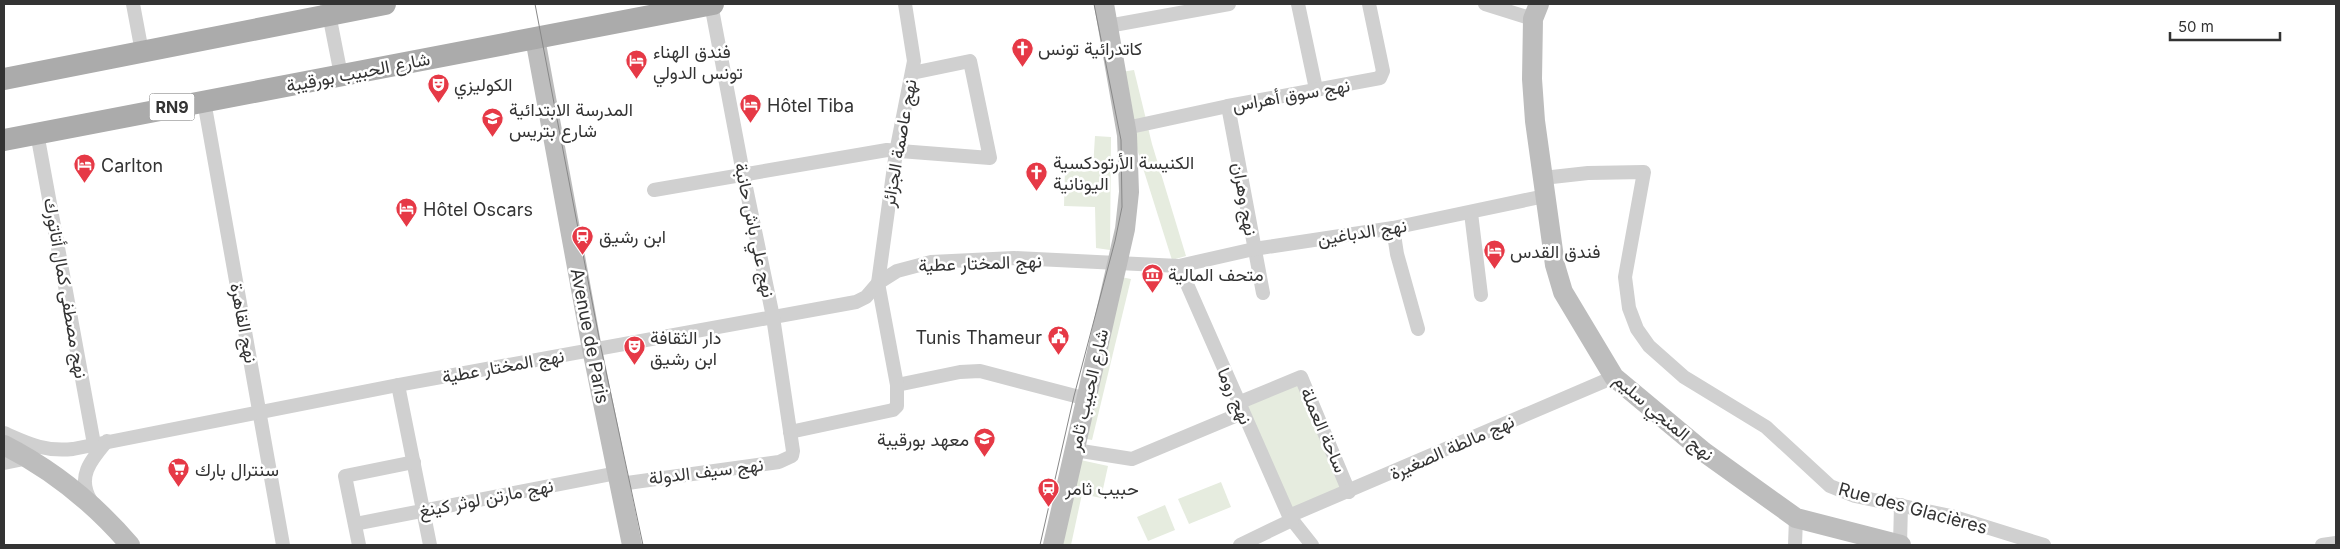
<svg xmlns="http://www.w3.org/2000/svg" width="2340" height="549" viewBox="0 0 2340 549" font-family="Inter,Vazirmatn,sans-serif">
<style>
.green{fill:#e6ecdf}
.lines{fill:none;stroke-linecap:round;stroke-linejoin:round}
.street{stroke:#d0d0d0;stroke-width:14}
.secondary{stroke:#bdbdbd;stroke-width:20}
.primary{stroke:#ababab;stroke-width:22}
.tram{stroke:#888;stroke-width:1}
.labels{text-anchor:middle;dominant-baseline:central;stroke-width:5;stroke-linejoin:round;paint-order:stroke}
.shield{fill:#fff;stroke:#707070;stroke-width:1}
.shield-label{font-size:16px;font-weight:bold;fill:#333}
.poi-label{font-size:18px;fill:#333;stroke:#fff;text-anchor:start}
.street-label{font-size:18px;fill:#333;stroke:#fff}
</style>
<rect width="100%" height="100%" fill="#fff"/>
<g class="green">
<polygon points="1134,70 1152,144 1186,256 1172,260 1137,149 1121,72"/>
<polygon points="1095,136 1111,137 1110,250 1096,248 1095,207 1064,206 1065,169 1093,168"/>
<polygon points="1121,277 1131,279 1092,440 1082,438"/>
<polygon points="1299,381 1345,489 1288,513 1243,405"/>
<polygon points="1076,459 1108,466 1101,498 1082,494 1071,545 1056,545"/>
<polygon points="1221,482 1231,507 1189,524 1178,499"/>
<polygon points="1165,505 1175,530 1148,541 1137,517"/>
</g>
<g class="lines">
<g class="street">
<polyline points="133,4 142,52"/>
<polyline points="327,4 341,75"/>
<polyline points="1298,4 1316,89"/>
<polyline points="1485,4 1533,19"/>
<polyline points="1108,26 1229,4"/>
<polyline points="204,101 283,545"/>
<polyline points="1228,106 1263,293"/>
<polyline points="1126,128 1228,106 1380,78 1383,71 1369,4"/>
<polyline points="37,133 94,444"/>
<polyline points="1543,178 1588,173 1644,172 1625,277 1629,308 1637,329 1649,346 1684,377 1766,427 1830,486 1855,496 1951,516 2044,545"/>
<polyline points="654,190 887,150 990,158 970,61 912,73"/>
<polyline points="1471,213 1481,295"/>
<polyline points="1393,228 1397,254 1418,329"/>
<polyline points="1179,266 1289,516 1312,545"/>
<polyline points="398,385 430,545"/>
<polyline points="897,385 960,372 980,371 1087,399"/>
<polyline points="1238,403 1301,377 1349,492"/>
<polyline points="790,432 893,410 897,406 897,385 878,283 896,152 914,61 905,4"/>
<path d="M 4,433 C 29,444 45,452 73,449 L 398,385 L 856,302 L 866,297 L 878,283 L 897,271 L 931,262 L 1014,258 L 1179,266 L 1254,249 L 1393,228 L 1545,196"/>
<polyline points="1075,450 1132,459 1242,413"/>
<polyline points="4,463 29,458"/>
<polyline points="620,484 779,462 792,456 793,451 773,317 743,173 711,4"/>
<path d="M 91,501 C 76,477 91,460 107,441"/>
<polyline points="1289,516 1614,377"/>
<polyline points="355,524 617,473"/>
<polyline points="359,545 345,476 414,462"/>
<polyline points="1240,545 1292,520"/>
<polyline points="1795,545 1796,518"/>
<polyline points="1900,545 1901,505"/>
<polyline points="2322,545 2336,543"/>
</g>
<g class="secondary">
<polyline points="1539,4 1533,19 1532,79 1535,121 1555,265 1563,292 1614,377 1704,452 1796,518 1901,545"/>
<polyline points="535,38 592,349 632,545"/>
<path d="M 4,445 C 53,470 94,503 130,545"/>
<polyline points="1053,545 1125,229 1129,192 1127,135 1104,4"/>
</g>
<g class="primary">
<polyline points="4,79 385,4"/>
<polyline points="4,140 713,4"/>
</g>
<g class="tram">
<polyline points="535,4 601,348 643,545"/>
<polyline points="1040,545 1074,396 1115,241 1122,207 1121,140 1094,4"/>
</g>
</g>
<defs>
<symbol id="church-pin" viewBox="-11 -11 22 30"><path d="M0 17L-7.5 6A9.5 9.5 0 1 1 7.5 6Z" fill="#e63946" stroke="#fff"/><path d="M-1.2-6h2.4v3.5h3.3v2.4h-3.3V6h-2.4V-.1h-3.3v-2.4h3.3Z" fill="#fff"/></symbol>
<symbol id="hotel-pin" viewBox="-11 -11 22 30"><path d="M0 17L-7.5 6A9.5 9.5 0 1 1 7.5 6Z" fill="#e63946" stroke="#fff"/><path d="M-6-4.5h1.5V1H6V5H4.5V3h-9V5H-6ZM-4 0a1.8 1.8 0 1 1 3.6 0ZM.5 0V-2.5h3Q6-2.5 6 0Z" fill="#fff"/></symbol>
<symbol id="theatre-pin" viewBox="-11 -11 22 30"><path d="M0 17L-7.5 6A9.5 9.5 0 1 1 7.5 6Z" fill="#e63946" stroke="#fff"/><path d="M-5-5.5Q0-4 5-5.5V0Q5 5 0 6Q-5 5-5 0ZM-3.3-2.5H-1v1.5H-3.3ZM1-2.5H3.3v1.5H1ZM-2.8 1Q0 5.5 2.8 1Z" fill="#fff"/></symbol>
<symbol id="school-pin" viewBox="-11 -11 22 30"><path d="M0 17L-7.5 6A9.5 9.5 0 1 1 7.5 6Z" fill="#e63946" stroke="#fff"/><path d="M0-5L7-2L0 1L-7-2ZM-4 1L0 2.5L4 1V4Q0 6-4 4Z" fill="#fff"/></symbol>
<symbol id="station-pin" viewBox="-11 -11 22 30"><path d="M0 17L-7.5 6A9.5 9.5 0 1 1 7.5 6Z" fill="#e63946" stroke="#fff"/><path d="M-3-6H3Q5-6 5-4V2Q5 4 3 4L4.5 6H3L1.5 4h-3L-3 6H-4.5L-3 4Q-5 4-5 2V-4Q-5-6-3-6ZM-3.5-4v3h7v-3ZM-3.5 1v1.5H-2V1ZM2 1v1.5H3.5V1Z" fill="#fff"/></symbol>
<symbol id="museum-pin" viewBox="-11 -11 22 30"><path d="M0 17L-7.5 6A9.5 9.5 0 1 1 7.5 6Z" fill="#e63946" stroke="#fff"/><path d="M0-6L6-3V-2H-6V-3ZM-5-1h2V3h-2ZM-1-1h2V3h-2ZM3-1h2V3H3ZM-6 4H6V6H-6Z" fill="#fff"/></symbol>
<symbol id="civic-pin" viewBox="-11 -11 22 30"><path d="M0 17L-7.5 6A9.5 9.5 0 1 1 7.5 6Z" fill="#e63946" stroke="#fff"/><path d="M-.6-6.5H3V-4.5H.6V-3L4-1V1h2V6H-6V1h2V-1L-.6-3ZM-1.2 2.5V6h2.4V2.5Z" fill="#fff"/></symbol>
<symbol id="supermarket-pin" viewBox="-11 -11 22 30"><path d="M0 17L-7.5 6A9.5 9.5 0 1 1 7.5 6Z" fill="#e63946" stroke="#fff"/><path d="M-6-5.5h2.5l.6 2H6L4.5 2H-2.5L-4.4-4H-6ZM-1.5 3.2a1.3 1.3 0 1 0 .1 0ZM3 3.2a1.3 1.3 0 1 0 .1 0Z" fill="#fff"/></symbol>
</defs>
<g fill-rule="evenodd">
<use href="#church-pin" x="1010" y="36" width="25" height="34"/>
<use href="#hotel-pin" x="624" y="48" width="25" height="34"/>
<use href="#theatre-pin" x="426" y="72" width="25" height="34"/>
<use href="#hotel-pin" x="738" y="92" width="25" height="34"/>
<use href="#school-pin" x="480" y="106" width="25" height="34"/>
<use href="#hotel-pin" x="72" y="152" width="25" height="34"/>
<use href="#church-pin" x="1024" y="160" width="25" height="34"/>
<use href="#hotel-pin" x="394" y="196" width="25" height="34"/>
<use href="#station-pin" x="570" y="224" width="25" height="34"/>
<use href="#hotel-pin" x="1482" y="238" width="25" height="34"/>
<use href="#museum-pin" x="1140" y="262" width="25" height="34"/>
<use href="#civic-pin" x="1046" y="324" width="25" height="34"/>
<use href="#theatre-pin" x="622" y="334" width="25" height="34"/>
<use href="#school-pin" x="972" y="426" width="25" height="34"/>
<use href="#supermarket-pin" x="166" y="456" width="25" height="34"/>
<use href="#station-pin" x="1036" y="476" width="25" height="34"/>
</g>
<g class="labels">
<rect class="shield" x="149.5" y="93.5" width="45" height="27" rx="4"/>
<g class="shield-label">
<text x="172" y="107">RN9</text>
</g>
<g class="poi-label">
<text x="1038" y="48">كاتدرائية تونس</text>
<text x="653" y="51">فندق الهناء<tspan x="653" dy="21">تونس الدولي</tspan></text>
<text x="454" y="84">الكوليزي</text>
<text x="767" y="105">Hôtel Tiba</text>
<text x="509" y="109">المدرسة الابتدائية<tspan x="509" dy="21">شارع بتريس</tspan></text>
<text x="1053" y="162">الكنيسة الأرتودكسية<tspan x="1053" dy="21">اليونانية</tspan></text>
<text x="101" y="165">Carlton</text>
<text x="423" y="209">Hôtel Oscars</text>
<text x="599" y="236">ابن رشيق</text>
<text x="1510" y="251">فندق القدس</text>
<text x="1168" y="274">متحف المالية</text>
<text x="650" y="337">دار الثقافة<tspan x="650" dy="21">ابن رشيق</tspan></text>
<text x="1042" y="337" text-anchor="end">Tunis Thameur</text>
<text x="969" y="439" text-anchor="end">معهد بورقيبة</text>
<text x="195" y="469">سنترال بارك</text>
<text x="1065" y="488">حبيب ثامر</text>
</g>
<g class="street-label">
<text transform="translate(358 72) rotate(-11)">شارع الحبيب بورقيبة</text>
<text transform="translate(1291 95) rotate(-10)">نهج سوق أهراس</text>
<text transform="translate(899 143) rotate(-80)">نهج عاصمة الجزائر</text>
<text transform="translate(1245 199) rotate(80)">نهج وهران</text>
<text transform="translate(755 230) rotate(78)">نهج علي باش حانبة</text>
<text transform="translate(1362 232) rotate(-9)">نهج الدباغين</text>
<text transform="translate(980 263) rotate(-2)">نهج المختار عطية</text>
<text transform="translate(66 288) rotate(80)">نهج مصطفى كمال أتاتورك</text>
<text transform="translate(244 323) rotate(79)">نهج القاهرة</text>
<text transform="translate(590 336) rotate(79)">Avenue de Paris</text>
<text transform="translate(503 366) rotate(-10)">نهج المختار عطية</text>
<text transform="translate(1088 390) rotate(-77)">شارع الحبيب ثامر</text>
<text transform="translate(1235 396) rotate(66)">نهج روما</text>
<text transform="translate(1664 417) rotate(40)">نهج المنجي سليم</text>
<text transform="translate(1324 430) rotate(67)">ساحة العملة</text>
<text transform="translate(1452 447) rotate(-24)">نهج مالطة الصغيرة</text>
<text transform="translate(706 471) rotate(-7)">نهج سيف الدولة</text>
<text transform="translate(486 498) rotate(-11)">نهج مارتن لوثر كينغ</text>
<text transform="translate(1913 508) rotate(15)">Rue des Glacières</text>
</g>
</g>
<rect width="2340" height="549" fill="none" stroke="#333333" stroke-width="10"/>
<path d="M2170 32v8h110v-8" fill="none" stroke="#333333" stroke-width="2.5"/>
<text x="2178" y="32" font-size="15" fill="#333333" stroke="#ffffff" stroke-width="4" paint-order="stroke">50 m</text>
</svg>
